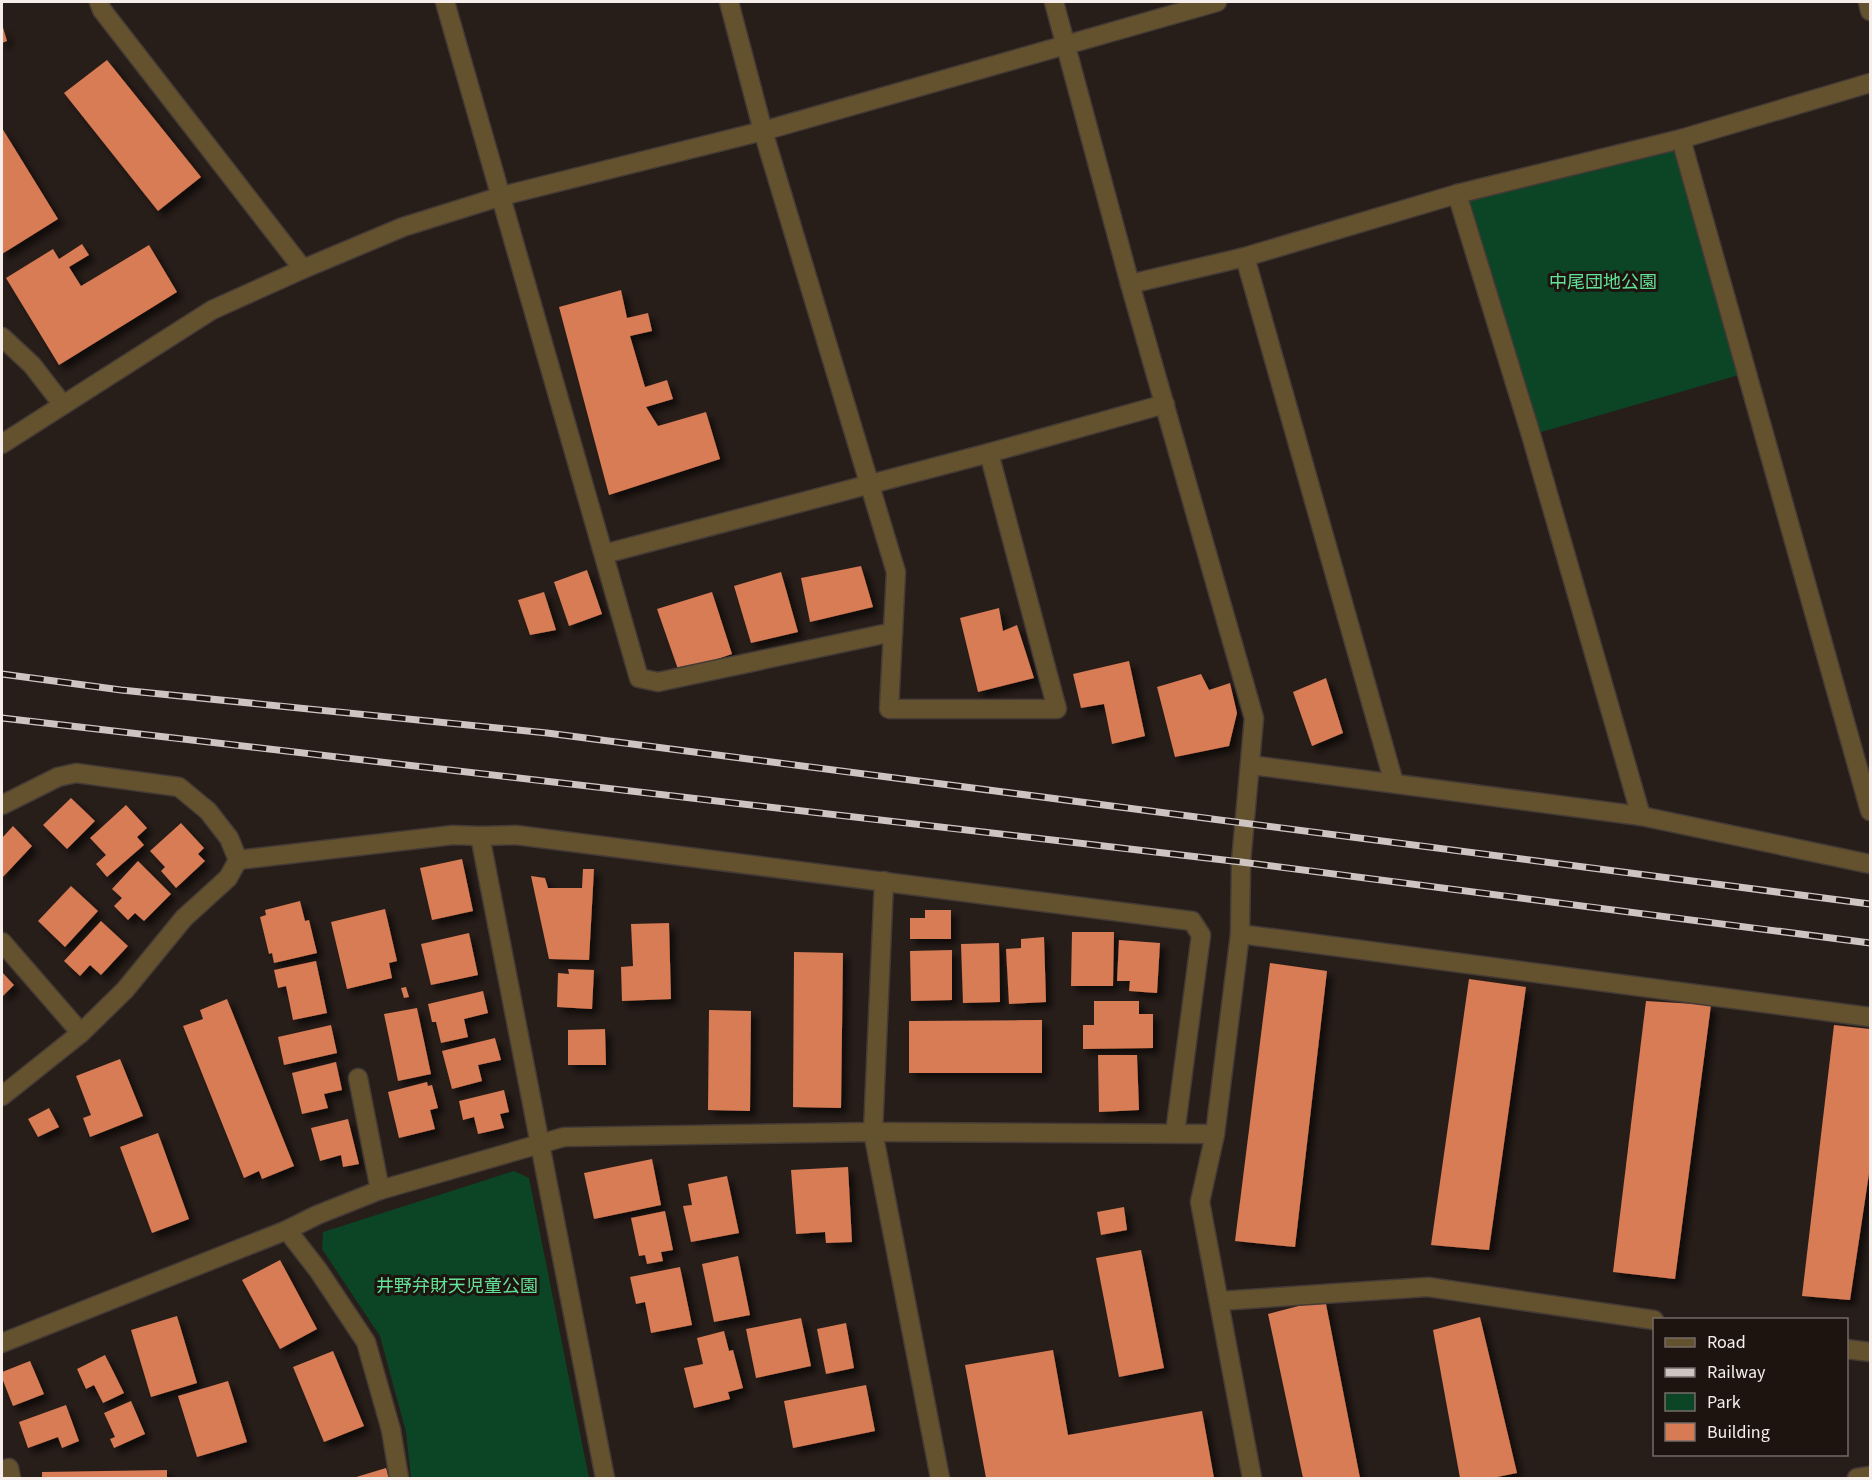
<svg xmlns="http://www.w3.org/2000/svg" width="1872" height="1480" viewBox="0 0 1872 1480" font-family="'Source Sans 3','Noto Sans JP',sans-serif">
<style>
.green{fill:#0c4426}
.building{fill:#d77b55;filter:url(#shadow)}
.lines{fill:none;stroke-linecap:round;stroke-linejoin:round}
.service-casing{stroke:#443a36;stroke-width:21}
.minor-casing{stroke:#443a36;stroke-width:21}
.tertiary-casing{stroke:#443a36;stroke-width:21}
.service{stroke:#64512e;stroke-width:18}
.minor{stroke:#64512e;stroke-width:18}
.tertiary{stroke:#64512e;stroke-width:18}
.rail-casing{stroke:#cec5c2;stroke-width:7}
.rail{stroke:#1d1410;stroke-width:4.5;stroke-dasharray:14;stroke-linecap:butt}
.labels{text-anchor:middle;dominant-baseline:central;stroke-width:6;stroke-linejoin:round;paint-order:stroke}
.park-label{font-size:18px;fill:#62e296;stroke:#1d1410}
</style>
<defs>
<filter id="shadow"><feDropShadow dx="5.5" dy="5.5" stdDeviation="3" flood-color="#0009"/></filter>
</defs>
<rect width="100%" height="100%" fill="#271d19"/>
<g class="green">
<polygon points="1681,139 1746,373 1531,435 1457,194"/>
<polygon points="514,1171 529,1178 589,1478 411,1478 406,1432 380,1336 322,1249 323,1232"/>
</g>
<g class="building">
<polygon points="2,24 7,41 2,43"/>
<polygon points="107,60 201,177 158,211 64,93"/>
<polygon points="2,128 58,219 2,254"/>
<polygon points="82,244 89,255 69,267 81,286 149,245 177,292 59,365 6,278 53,249 59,259"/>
<polygon points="621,290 627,318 648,313 652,331 630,336 645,387 667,380 673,399 646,407 658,426 706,412 720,459 609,495 559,307"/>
<polygon points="861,566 873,607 810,622 801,578"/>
<polygon points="587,570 602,614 569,626 554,582"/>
<polygon points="781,572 798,632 751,643 734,586"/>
<polygon points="544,592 556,630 530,635 518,600"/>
<polygon points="712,592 732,654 679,672 657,609"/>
<polygon points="999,608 1003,631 1017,625 1034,678 978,692 960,618"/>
<polygon points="1129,661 1145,736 1112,744 1104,704 1081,708 1073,674"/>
<polygon points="1201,674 1209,690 1230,683 1237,713 1229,746 1175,757 1157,687"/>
<polygon points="1326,678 1343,733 1312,746 1293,692"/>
<polygon points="71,798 95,821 67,849 43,825"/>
<polygon points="126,805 147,828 137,837 144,845 107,877 96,864 106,855 90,838"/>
<polygon points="181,823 204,848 198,854 205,861 176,888 161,871 165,867 150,851"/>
<polygon points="13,826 32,846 2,878 2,838"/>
<polygon points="462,859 473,911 432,920 420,868"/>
<polygon points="138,861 171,894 144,921 135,913 128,920 114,906 122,898 112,889"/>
<polygon points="583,869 594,869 589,960 549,959 531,876 545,878 548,888 582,888"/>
<polygon points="71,886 98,911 65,947 38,921"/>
<polygon points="300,901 305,921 309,920 317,953 274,963 272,953 269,954 260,917 266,915 265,910"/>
<polygon points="385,909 397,961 389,963 392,978 347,989 331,922"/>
<polygon points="925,910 951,910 951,939 910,939 910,918 925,918"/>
<polygon points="101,921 128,946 101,975 90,965 80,976 64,961"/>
<polygon points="669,923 671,999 622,1001 621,967 633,966 631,924"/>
<polygon points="1072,932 1114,932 1113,986 1071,986"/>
<polygon points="469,933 478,975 431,985 421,944"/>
<polygon points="1044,937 1046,1002 1009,1004 1006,949 1021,948 1021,939"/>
<polygon points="1119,940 1160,943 1157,993 1129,991 1130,981 1117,981"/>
<polygon points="999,943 1000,1002 963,1003 961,944"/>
<polygon points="952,950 952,1000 911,1001 910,951"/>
<polygon points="794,952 843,953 841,1108 793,1107"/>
<polygon points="316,961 327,1013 293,1020 286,986 278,988 274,970"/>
<polygon points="1270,963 1327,971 1295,1247 1235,1241"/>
<polygon points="568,969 594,970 592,1009 557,1007 558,973 569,974"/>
<polygon points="2,972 14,985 2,997"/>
<polygon points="1469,979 1526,987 1489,1250 1431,1245"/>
<polygon points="406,987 409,997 404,998 401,988"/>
<polygon points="483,991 488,1013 464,1019 468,1037 441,1043 436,1022 432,1022 428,1004"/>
<polygon points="227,999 294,1166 262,1179 259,1171 244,1178 183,1026 203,1019 200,1010"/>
<polygon points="1094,1001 1139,1001 1139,1014 1153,1014 1153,1048 1083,1049 1083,1025 1094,1025"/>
<polygon points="1646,1001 1711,1005 1675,1279 1613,1272"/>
<polygon points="417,1008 431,1074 398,1081 384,1014"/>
<polygon points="709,1010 751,1011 750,1111 708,1110"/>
<polygon points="1042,1020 1042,1073 909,1073 909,1021"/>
<polygon points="331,1025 337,1053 284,1065 278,1037"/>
<polygon points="1834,1025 1870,1029 1870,1167 1850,1300 1802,1296"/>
<polygon points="605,1029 606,1065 568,1065 568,1030"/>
<polygon points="495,1038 501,1060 478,1065 482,1081 452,1089 442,1051"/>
<polygon points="1098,1055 1137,1055 1139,1110 1099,1112"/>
<polygon points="120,1059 143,1116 90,1137 83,1118 91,1115 76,1076"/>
<polygon points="336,1062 342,1090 324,1094 328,1108 302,1114 292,1073"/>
<polygon points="427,1082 428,1086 432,1085 438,1108 430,1110 435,1129 399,1138 388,1092"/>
<polygon points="504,1090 509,1112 500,1114 504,1128 478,1134 474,1117 463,1120 459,1101"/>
<polygon points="49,1108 59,1127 38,1137 28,1119"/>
<polygon points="348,1119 359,1164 343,1167 341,1155 320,1161 311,1128"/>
<polygon points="158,1133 189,1219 152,1233 120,1147"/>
<polygon points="652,1159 661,1205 594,1219 584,1173"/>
<polygon points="848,1167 852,1242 826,1243 825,1232 796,1234 791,1170"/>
<polygon points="727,1176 739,1233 691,1242 683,1206 692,1205 688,1184"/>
<polygon points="1124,1207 1127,1230 1101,1235 1097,1212"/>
<polygon points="665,1211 673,1250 661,1252 663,1261 647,1264 645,1255 639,1256 631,1218"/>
<polygon points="1141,1250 1164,1368 1119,1377 1096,1258"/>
<polygon points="738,1256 750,1315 714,1322 702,1264"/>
<polygon points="280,1260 317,1329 280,1349 242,1280"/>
<polygon points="680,1267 692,1325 651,1333 645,1302 636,1304 630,1277"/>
<polygon points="1325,1299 1360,1478 1303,1478 1268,1314"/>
<polygon points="177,1316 197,1383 151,1397 131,1330"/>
<polygon points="1480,1317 1517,1473 1492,1478 1460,1478 1433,1330"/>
<polygon points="801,1318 811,1366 756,1378 746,1329"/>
<polygon points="846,1323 854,1368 826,1374 817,1329"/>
<polygon points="724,1331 729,1351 733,1350 743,1388 728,1392 730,1399 694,1408 684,1368 703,1364 697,1338"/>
<polygon points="1053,1350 1068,1435 1202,1411 1214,1478 986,1478 965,1365"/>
<polygon points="333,1351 364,1426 324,1442 293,1367"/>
<polygon points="105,1355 124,1393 103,1403 94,1385 86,1389 77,1369"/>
<polygon points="30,1361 44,1394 13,1406 2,1378 2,1372"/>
<polygon points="228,1381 247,1442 197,1457 178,1396"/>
<polygon points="866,1385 875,1431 793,1448 784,1401"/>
<polygon points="131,1401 145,1434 114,1448 110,1439 115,1437 104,1413"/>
<polygon points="66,1405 79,1441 62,1448 58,1437 28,1448 19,1422"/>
<polygon points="386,1468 389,1478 353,1478"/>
<polygon points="167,1470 167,1478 42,1478 42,1472"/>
</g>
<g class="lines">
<defs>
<polyline id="service" points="391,1430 399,1478"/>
<g id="minor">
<polyline points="99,2 102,10 303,269"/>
<polyline points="445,2 639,678 658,682 893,632"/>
<polyline points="729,2 763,131 896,572 889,709 1057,709 989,453"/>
<polyline points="1054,2 1130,284 1254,718 1241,862 1240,934 1215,1134 1200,1202 1252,1478"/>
<polyline points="1868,2 1870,11"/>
<polyline points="1681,139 1870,811"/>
<polyline points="1457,194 1531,435 1641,816"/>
<polyline points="1245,257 1394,783"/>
<polyline points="1130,284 1245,257 1457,194 1681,139 1870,83"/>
<polyline points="2,337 32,365 63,405"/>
<polyline points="604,554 989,453 1165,404"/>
<polyline points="1251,765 1641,816 1870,864"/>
<polyline points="2,805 58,777 76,773 179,787 208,811 229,838 238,860"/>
<polyline points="480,836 605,1478"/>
<polyline points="238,860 453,835 480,836 516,835 1192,921 1201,935 1175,1133"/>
<polyline points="884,881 873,1132 940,1478"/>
<polyline points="1240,934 1870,1017"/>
<polyline points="2,942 81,1033"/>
<polyline points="358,1078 380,1190"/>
<polyline points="2,1096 81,1033 125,990 184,918 228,878 238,860"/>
<polyline points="287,1230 318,1270 366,1342 391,1430"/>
<polyline points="1219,1301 1428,1287 1654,1320"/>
<polyline points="2,1343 287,1230 317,1215 380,1190 564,1137 873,1132 1215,1134"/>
<polyline points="1846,1349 1870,1352"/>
<polyline points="2,1470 9,1468 11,1478"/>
<polyline points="1857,1478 1870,1476"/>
</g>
<polyline id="tertiary" points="2,444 212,310 303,269 403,227 502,196 763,131 1217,2"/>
</defs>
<use href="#service" class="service-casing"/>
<use href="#minor" class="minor-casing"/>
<use href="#tertiary" class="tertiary-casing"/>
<use href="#service" class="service"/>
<use href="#minor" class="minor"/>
<use href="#tertiary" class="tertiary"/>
<defs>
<g id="rail">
<polyline points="2,674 121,690 547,733 1870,904"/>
<polyline points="2,718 1241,862 1870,943"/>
</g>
</defs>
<use href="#rail" class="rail-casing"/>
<use href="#rail" class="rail"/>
</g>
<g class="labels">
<g class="park-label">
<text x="1603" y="282">中尾団地公園</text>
<text x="457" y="1286">井野弁財天児童公園</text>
</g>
</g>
<rect width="1872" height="1480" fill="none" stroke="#f6eeeb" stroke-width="6"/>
<rect x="1653" y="1318" width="195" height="138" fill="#1d1410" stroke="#746b68" stroke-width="1.5"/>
<rect x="1665" y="1338" width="30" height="9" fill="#64512e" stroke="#746b68" stroke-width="1.5"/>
<text x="1707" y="1348" font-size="18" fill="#f6eeeb">Road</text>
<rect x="1665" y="1368" width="30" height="9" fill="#cec5c2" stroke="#746b68" stroke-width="1.5"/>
<text x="1707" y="1378" font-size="18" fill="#f6eeeb">Railway</text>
<rect x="1665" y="1393" width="30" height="18" fill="#0c4426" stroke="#746b68" stroke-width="1.5"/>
<text x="1707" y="1408" font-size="18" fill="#f6eeeb">Park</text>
<rect x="1665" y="1423" width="30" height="18" fill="#d77b55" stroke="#746b68" stroke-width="1.5"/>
<text x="1707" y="1438" font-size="18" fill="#f6eeeb">Building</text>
</svg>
